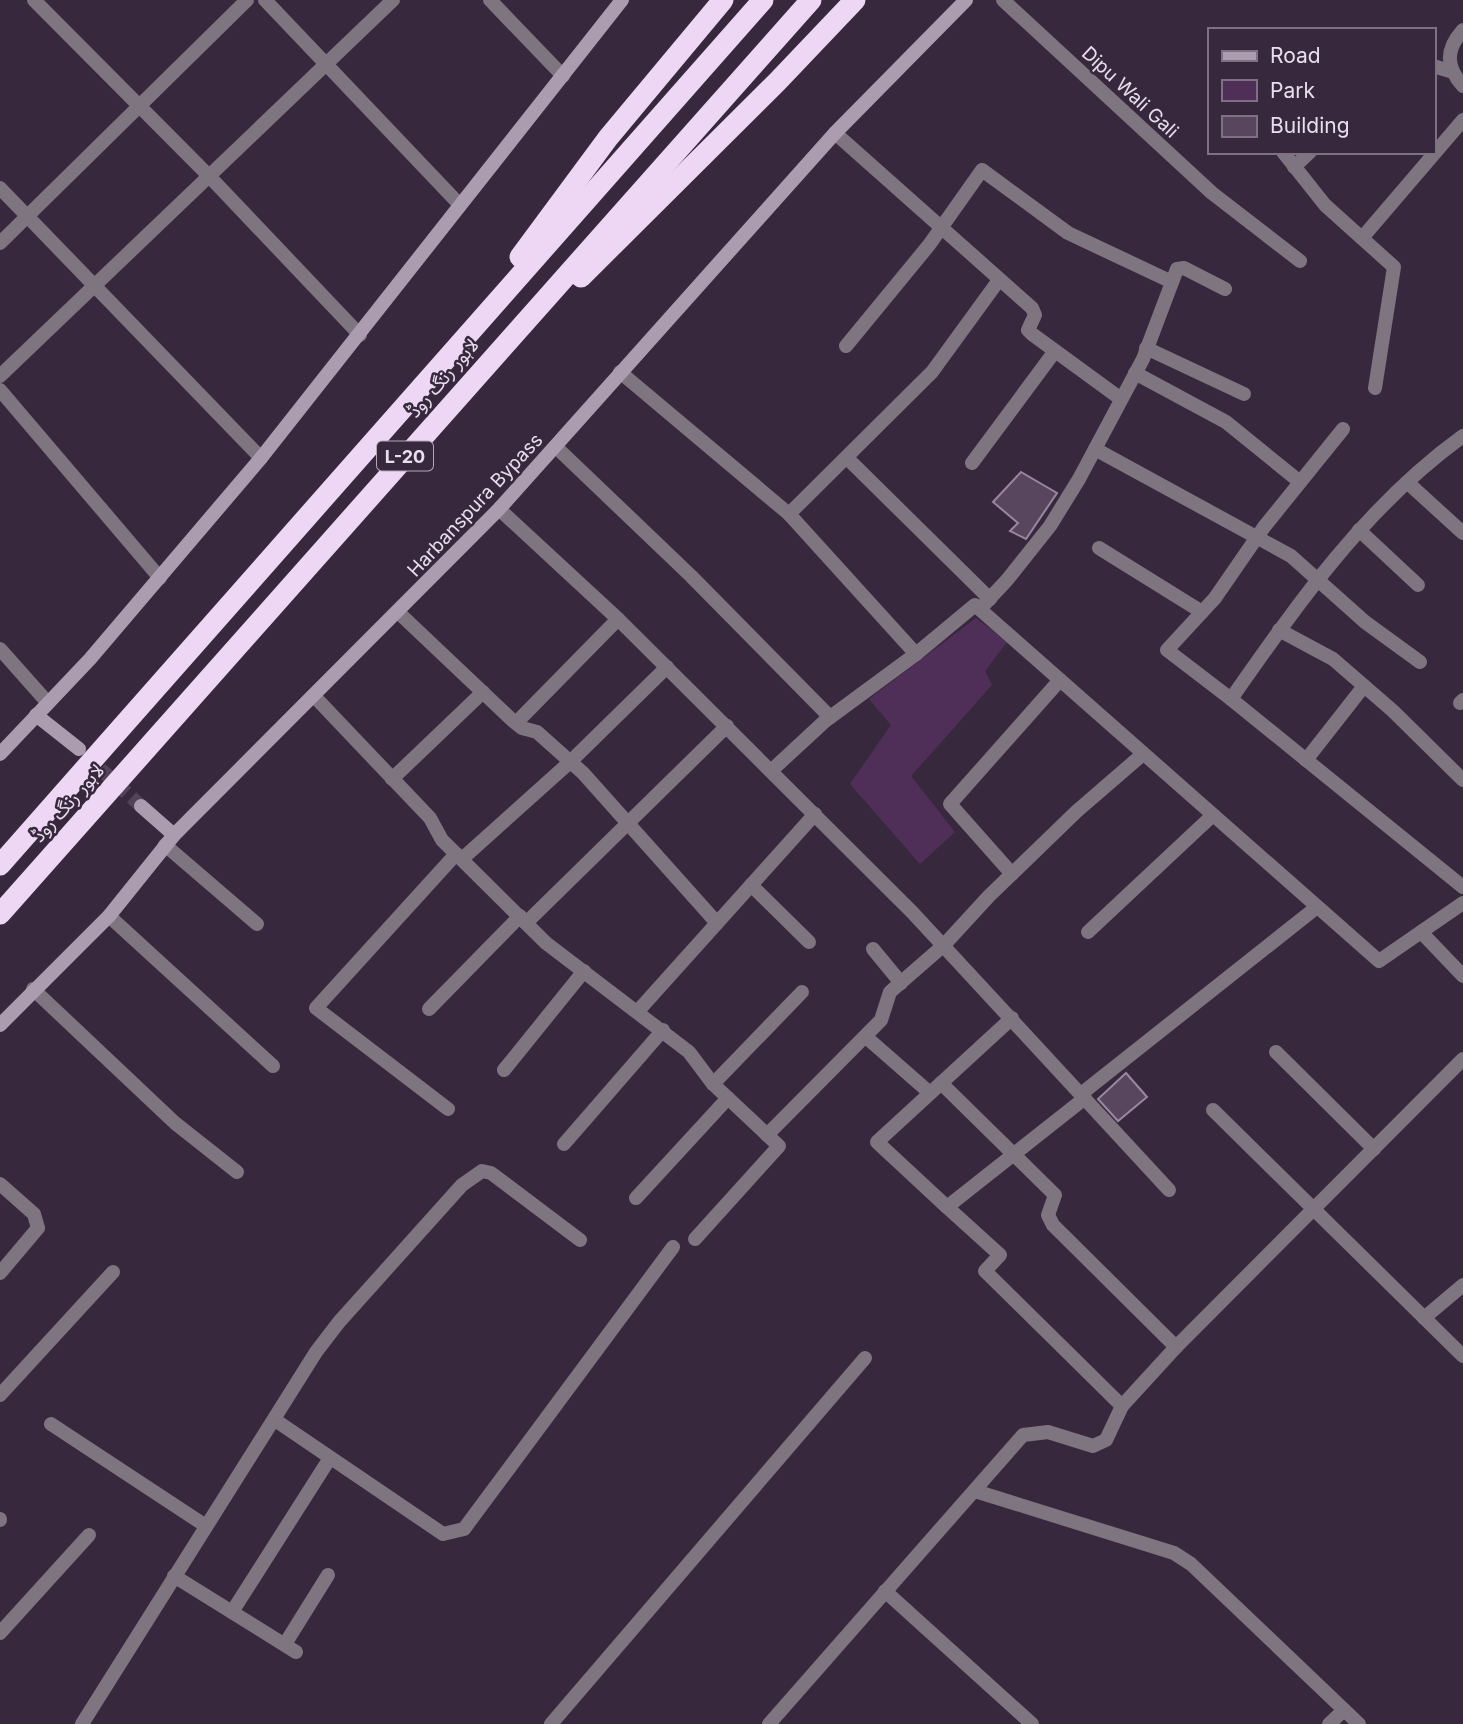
<svg xmlns="http://www.w3.org/2000/svg" width="1463" height="1724" viewBox="0 0 1463 1724" font-family="Inter,'Noto Sans Arabic',sans-serif">
<style>
.green{fill:#4f2f58}
.building{fill:#58465e;stroke:#9a86a0;stroke-width:2}
.lines{fill:none;stroke-linecap:round;stroke-linejoin:round}
.secondary-tunnel{stroke:#534358;stroke-width:14;stroke-dasharray:14 7;stroke-linecap:butt}
.street{stroke:#7e7581;stroke-width:14}
.secondary{stroke:#ab9daf;stroke-width:14}
.highway{stroke:#edd7f4;stroke-width:21}
.labels{text-anchor:middle;dominant-baseline:central;stroke-width:5;stroke-linejoin:round;paint-order:stroke}
.shield{fill:#38283e;stroke:#b4a7b8;stroke-width:2}
.shield-label{font-size:18px;font-weight:bold;fill:#e9deed}
.street-label{font-size:19px;fill:#e9deed;stroke:#38283e}
</style>
<rect width="100%" height="100%" fill="#38283e"/>
<polygon class="green" points="976,618 1007,642 985,671 992,685 911,776 955,832 920,864 850,784 891,725 869,699"/>
<g class="building">
<polygon points="1021,472 1057,493 1026,539 1010,531 1018,523 993,502"/>
<polygon points="1126,1073 1147,1097 1118,1121 1098,1099"/>
</g>
<g class="lines">
<polyline class="secondary-tunnel" points="85,755 141,806"/>
<g class="street">
<polyline points="34,0 209,176 360,335"/>
<polyline points="265,0 460,205"/>
<polyline points="490,0 563,76"/>
<polyline points="1003,0 1212,193 1300,261"/>
<path d="M 1463,30 C 1445,50 1446,67 1463,86"/>
<polyline points="1433,66 1450,71"/>
<polyline points="835,133 1032,308 1035,315 1028,330 1032,334 1121,399"/>
<polyline points="1283,152 1325,205 1394,267 1375,388"/>
<polyline points="1294,167 1310,152"/>
<polyline points="0,188 261,458"/>
<polyline points="1362,238 1463,120"/>
<polyline points="0,243 247,0"/>
<polyline points="846,346 929,245 982,170 1068,233 1172,282"/>
<polyline points="1146,348 1244,394"/>
<polyline points="620,372 789,514 916,654 975,605 1379,961 1463,903"/>
<polyline points="1135,373 1226,422 1300,482"/>
<polyline points="0,376 393,0"/>
<polyline points="0,390 160,578"/>
<path d="M 1463,436 C 1366,506 1299,602 1231,699 L 1463,887"/>
<polyline points="556,447 691,576 830,717"/>
<polyline points="1095,449 1291,556 1365,622 1420,662"/>
<polyline points="847,458 990,599"/>
<polyline points="972,463 1055,351"/>
<polyline points="1407,482 1463,533"/>
<polyline points="499,509 618,619 912,912 1169,1190"/>
<polyline points="789,514 932,372 999,280"/>
<polyline points="1359,530 1418,585"/>
<polyline points="1099,548 1202,612"/>
<polyline points="980,609 1007,580 1050,526 1079,479 1143,359 1177,269 1184,268 1225,289"/>
<polyline points="399,613 512,720 522,728 537,732 583,773 717,923"/>
<polyline points="1279,630 1333,659 1393,711 1463,780"/>
<polyline points="0,649 48,703"/>
<polyline points="314,696 430,818 442,840 546,943 689,1052 713,1084 779,1146 695,1239"/>
<polyline points="1231,699 1167,650 1215,598 1264,527 1343,429"/>
<polyline points="1460,703 1463,700"/>
<polyline points="516,723 618,619"/>
<polyline points="1306,760 1364,686"/>
<polyline points="772,770 825,721 916,654"/>
<polyline points="392,779 483,692"/>
<polyline points="165,845 257,924"/>
<polyline points="462,859 570,762 667,667"/>
<polyline points="1012,874 950,804 1060,680"/>
<polyline points="751,885 809,942"/>
<polyline points="109,916 273,1066"/>
<polyline points="526,923 727,726"/>
<polyline points="1088,932 1213,815"/>
<polyline points="1421,932 1463,976"/>
<polyline points="873,949 901,983"/>
<polyline points="33,989 175,1123 237,1172"/>
<polyline points="429,1009 520,916"/>
<polyline points="638,1011 815,814"/>
<polyline points="866,1037 930,1093"/>
<polyline points="1276,1052 1374,1149"/>
<polyline points="504,1070 584,971"/>
<polyline points="941,1083 1055,1195 1048,1215 1053,1225 1176,1347"/>
<polyline points="713,1084 802,992"/>
<polyline points="1081,1094 1317,907"/>
<polyline points="1085,1098 947,1207 1000,1255 985,1271 1122,1406"/>
<polyline points="448,1109 316,1008 456,854"/>
<polyline points="1213,1110 1463,1356"/>
<polyline points="767,1135 881,1020 890,992 944,945 989,896 1077,811 1143,754"/>
<polyline points="564,1144 663,1030"/>
<polyline points="0,1184 34,1214 38,1228 0,1273"/>
<polyline points="636,1198 728,1098"/>
<polyline points="947,1207 877,1142 1012,1018"/>
<polyline points="1424,1318 1463,1285"/>
<polyline points="0,1395 113,1272"/>
<polyline points="275,1420 443,1534 464,1529 673,1247"/>
<polyline points="51,1424 206,1526"/>
<polyline points="975,1491 1174,1553 1191,1564 1359,1724"/>
<polyline points="0,1520 0,1519"/>
<polyline points="174,1576 296,1652"/>
<polyline points="885,1591 1032,1724"/>
<polyline points="232,1612 330,1458"/>
<polyline points="0,1633 89,1535"/>
<polyline points="285,1644 328,1575"/>
<polyline points="82,1724 316,1352 339,1322 462,1185 482,1171 491,1173 580,1240"/>
<polyline points="551,1724 865,1358"/>
<polyline points="769,1724 1023,1435 1048,1432 1093,1446 1106,1440 1122,1406 1176,1347 1463,1059"/>
<polyline points="1329,1724 1344,1710"/>
</g>
<g class="secondary">
<polyline points="36,715 79,749"/>
<polyline points="0,754 90,659 261,458 622,0"/>
<polyline points="141,806 174,835"/>
<polyline points="0,1025 109,916 174,835 499,509 835,133 966,0"/>
</g>
<g class="highway">
<polyline points="520,257 608,138 723,0"/>
<polyline points="581,277 777,82 855,0"/>
<polyline points="0,865 763,0"/>
<polyline points="0,914 811,0"/>
</g>
</g>
<g class="labels">
<rect class="shield" x="377" y="441.5" width="56" height="29" rx="5"/>
<g class="shield-label">
<text x="405" y="456">L-20</text>
</g>
<g class="street-label">
<text transform="translate(1130 92) rotate(43)">Dipu Wali Gali</text>
<text transform="translate(443 378) rotate(-49)">لاہور رنگ روڈ</text>
<text transform="translate(475 505) rotate(-47)">Harbanspura Bypass</text>
<text transform="translate(68 803) rotate(-48)">لاہور رنگ روڈ</text>
</g>
</g>
<rect x="1208" y="28" width="228" height="126" fill="#38283e" stroke="#7f7184" stroke-width="2"/>
<rect x="1222" y="51" width="35" height="10" fill="#ab9daf" stroke="#7f7184" stroke-width="2"/>
<text x="1270" y="63" font-size="21" fill="#e9deed">Road</text>
<rect x="1222" y="80" width="35" height="21" fill="#4f2f58" stroke="#7f7184" stroke-width="2"/>
<text x="1270" y="98" font-size="21" fill="#e9deed">Park</text>
<rect x="1222" y="116" width="35" height="21" fill="#58465e" stroke="#7f7184" stroke-width="2"/>
<text x="1270" y="133" font-size="21" fill="#e9deed">Building</text>
</svg>
